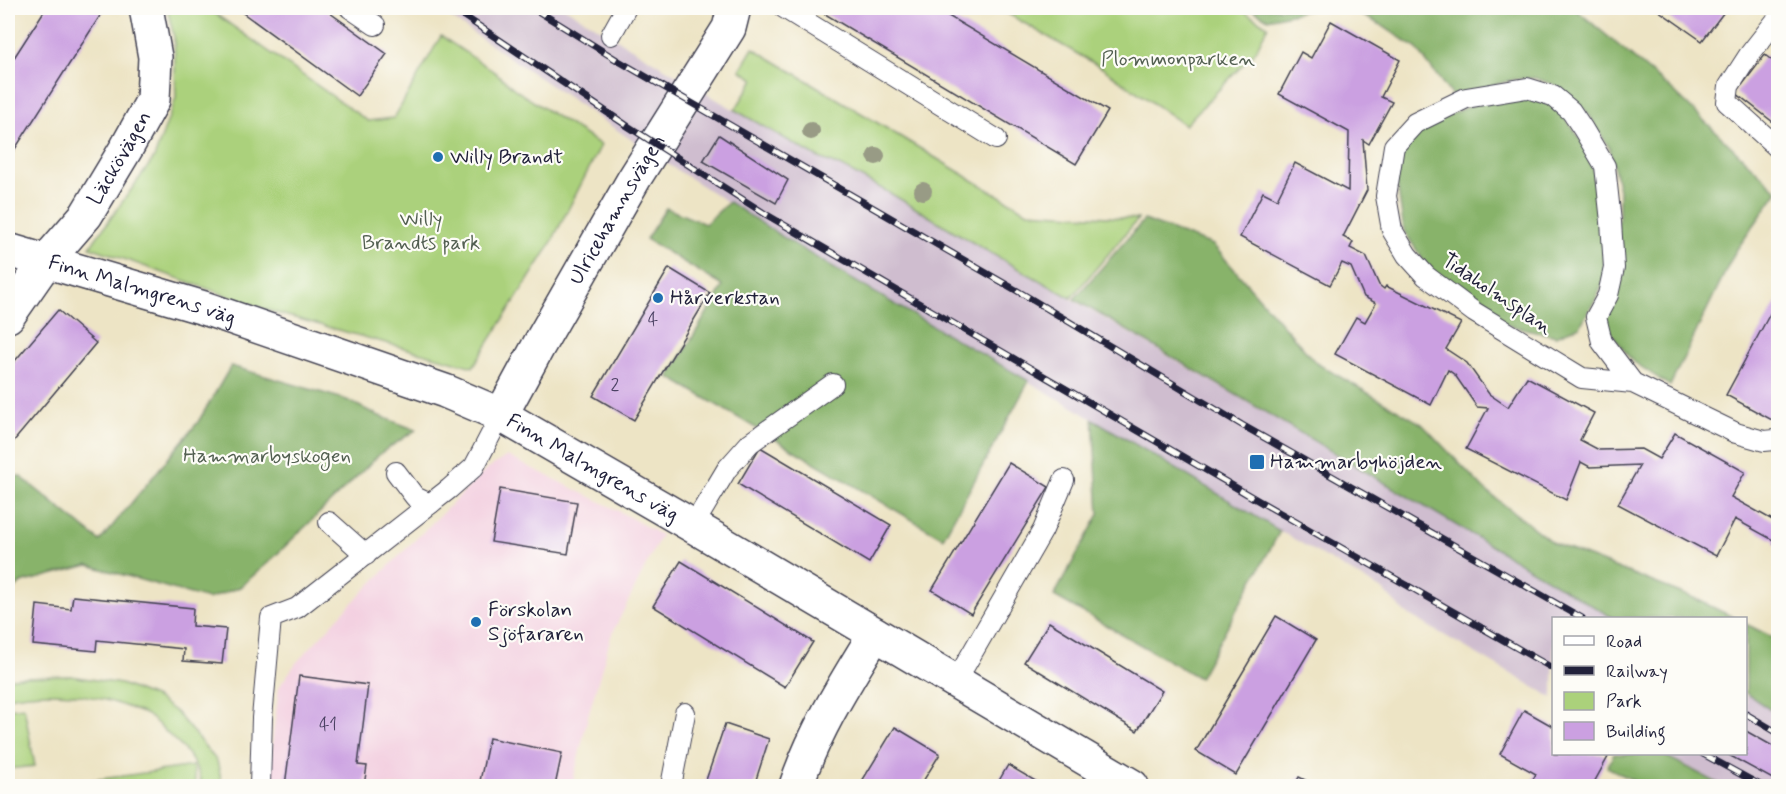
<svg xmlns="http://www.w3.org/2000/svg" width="1786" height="794" viewBox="0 0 1786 794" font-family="Mynerve,sans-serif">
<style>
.built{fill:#f3cfe0}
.industrial{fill:#cfbdcf}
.green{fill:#abd17b;stroke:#667a5b;stroke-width:1.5}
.forest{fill:#88b36b;stroke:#556a53;stroke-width:1.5}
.building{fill:#cba0e1}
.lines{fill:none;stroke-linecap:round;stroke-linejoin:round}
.service-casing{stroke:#403f50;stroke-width:22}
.minor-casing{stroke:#403f50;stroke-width:36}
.tertiary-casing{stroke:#403f50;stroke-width:36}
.service{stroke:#fff;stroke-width:20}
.minor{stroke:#fff;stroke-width:33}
.tertiary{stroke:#fff;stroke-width:33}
.rail-casing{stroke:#22223b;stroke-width:7}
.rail{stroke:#fdfcf7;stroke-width:4.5;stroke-dasharray:14;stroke-linecap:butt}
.tree{fill:#989b85}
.poi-dot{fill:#1f6fb2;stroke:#fdfcf7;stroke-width:2}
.labels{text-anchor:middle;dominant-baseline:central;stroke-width:4.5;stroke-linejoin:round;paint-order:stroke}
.number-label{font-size:18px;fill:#4c4264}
.park-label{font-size:21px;fill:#525f51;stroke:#fdfcf7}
.poi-label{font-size:21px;fill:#22223b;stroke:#fdfcf7;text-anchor:start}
.street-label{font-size:21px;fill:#22223b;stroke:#fdfcf7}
</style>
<rect width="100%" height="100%" fill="#fdfcf7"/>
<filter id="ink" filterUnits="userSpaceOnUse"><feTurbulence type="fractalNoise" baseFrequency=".0167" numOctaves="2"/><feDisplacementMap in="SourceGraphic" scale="12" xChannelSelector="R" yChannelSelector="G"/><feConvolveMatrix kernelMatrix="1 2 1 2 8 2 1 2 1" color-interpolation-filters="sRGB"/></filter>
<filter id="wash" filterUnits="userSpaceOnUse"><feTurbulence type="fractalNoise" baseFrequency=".008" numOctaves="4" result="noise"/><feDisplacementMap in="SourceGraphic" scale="24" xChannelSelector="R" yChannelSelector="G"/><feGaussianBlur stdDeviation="1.35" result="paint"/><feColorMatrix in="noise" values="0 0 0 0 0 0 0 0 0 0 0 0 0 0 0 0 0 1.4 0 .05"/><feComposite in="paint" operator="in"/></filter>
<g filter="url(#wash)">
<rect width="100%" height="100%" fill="#ede4c5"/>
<polygon class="built" points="507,456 615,509 661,535 611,636 588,716 572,786 270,786 273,735 279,687 296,663 348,607 429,526 487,469"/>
<g class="industrial">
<polygon points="436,8 565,8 721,102 817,157 844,168 896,196 1613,618 1554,618 1553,698 1404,612 1384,591 1280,531 1093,419 860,284 767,227 666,163"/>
<polygon points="1746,693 1778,715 1778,786 1738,786 1735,785 1725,786 1664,754 1746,754"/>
</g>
<g class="green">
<polygon points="167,8 207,8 368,121 394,118 441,36 496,73 517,91 601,145 549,247 473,367 273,312 90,247 154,158 176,98 174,37"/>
<polygon points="998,8 1238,8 1268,26 1255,52 1185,125 1102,68"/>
<polygon points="753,48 984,187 1028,212 1138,219 1071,298 982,248 895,196 844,168 817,157 735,110 754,79 740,70"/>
<path d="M 71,676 L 121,684 L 156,698 L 176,712 L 217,761 L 223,786 L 202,786 C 198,765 187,751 171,737 C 164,730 156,721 147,715 C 142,712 135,711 130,708 C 92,693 48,689 8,697 L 8,679 L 20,677 Z"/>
<polygon points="24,707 35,766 8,769 8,709"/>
<polygon points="193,766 196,786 52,786"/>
</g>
<g class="forest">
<polygon points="1249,8 1317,8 1268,19"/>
<polygon points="1348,8 1574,8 1673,91 1778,191 1735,252 1670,386 1631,360 1603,321 1619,215 1619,190 1610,149 1588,113 1568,94 1555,85 1535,78 1516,79 1452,96 1417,49 1381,25"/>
<polygon points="1518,97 1546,102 1563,115 1583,142 1595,175 1601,207 1605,241 1604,280 1596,299 1580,326 1556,336 1504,324 1431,272 1404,231 1399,197 1395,171 1400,148 1421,126 1475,104"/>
<path d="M 729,202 C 826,267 928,323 1029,381 L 943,538 L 669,377 L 723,286 L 646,239 L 666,208 L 705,224 Z"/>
<polygon points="1144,220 1213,245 1316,363 1422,424 1484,489 1553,543 1696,599 1735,618 1613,618 1074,299"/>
<polygon points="231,366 347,400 377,415 416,430 382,452 270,561 240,587 208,599 88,565 21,583 8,596 8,477 20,476 100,541 198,422"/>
<polygon points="1093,419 1280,531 1199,678 1054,596 1099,514"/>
<polygon points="1746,624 1778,640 1778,715 1746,693"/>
<polygon points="1614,754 1662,754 1723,786 1644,786 1607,767"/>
</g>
<g id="blocks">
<g class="building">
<polygon points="46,8 105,8 8,160 8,67"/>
<polygon points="236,8 323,8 387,54 357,96"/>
<polygon points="815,8 935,8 1108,111 1076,164"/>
<polygon points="1655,8 1727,8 1702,41"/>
<polygon points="1331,21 1400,60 1381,97 1392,102 1369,144 1363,140 1367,190 1343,237 1353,242 1350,248 1366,256 1379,285 1384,289 1386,286 1461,323 1446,349 1467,363 1489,394 1508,407 1527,377 1594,413 1580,440 1599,450 1641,449 1659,459 1675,433 1745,472 1731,497 1778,523 1778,546 1774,544 1775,541 1735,519 1716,556 1618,504 1640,465 1590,467 1581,462 1566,500 1466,449 1488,408 1477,407 1455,375 1448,370 1431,405 1335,354 1356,317 1365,322 1376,303 1364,297 1351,267 1342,263 1330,285 1240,237 1263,192 1277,199 1295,163 1348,191 1349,132 1279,94 1301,52 1311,58"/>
<polygon points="1765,55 1778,65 1778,126 1736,93"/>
<polygon points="719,135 788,180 776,203 703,161"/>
<polygon points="669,268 710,293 634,420 593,396"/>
<polygon points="1778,299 1778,409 1772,420 1726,395"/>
<polygon points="58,310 96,343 8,448 8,369"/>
<polygon points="760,447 891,525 869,563 738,484"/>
<polygon points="1009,463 1049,487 971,614 932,590"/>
<polygon points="500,489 577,502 568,554 491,542"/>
<polygon points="681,561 813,642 785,687 653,606"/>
<polygon points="73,596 193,608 192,626 226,629 222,664 183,661 184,649 97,640 96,651 33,645 37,605 71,609"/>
<polygon points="1276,616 1316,640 1236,775 1196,751"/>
<polygon points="1049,622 1162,691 1137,731 1024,662"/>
<polygon points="299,676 368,685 358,765 367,766 364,786 285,786"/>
<polygon points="1524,710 1554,727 1554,754 1602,754 1608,757 1592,786 1529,786 1536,774 1500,754"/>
<polygon points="725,724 769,739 754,786 704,786"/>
<polygon points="895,727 940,754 920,786 859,786"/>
<polygon points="1746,731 1778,749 1778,782 1727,754 1746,754"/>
<polygon points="489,738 562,753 555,786 489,786 489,784 480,781"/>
<polygon points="1008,765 1044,786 996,786"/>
<polygon points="1299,777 1317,786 1294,786"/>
</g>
</g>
</g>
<g filter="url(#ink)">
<use href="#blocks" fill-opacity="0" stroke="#403f50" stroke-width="1.5"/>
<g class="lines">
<defs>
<g id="service">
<polyline points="350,8 375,25"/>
<polyline points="784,8 996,139"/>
<polyline points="1778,18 1749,55 1729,86 1727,102 1778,148"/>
<polyline points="611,35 626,8"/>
<polyline points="1633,383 1602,342 1596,317 1608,295 1614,268 1611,222 1605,166 1583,129 1571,111 1553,96 1527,88 1466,98 1415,123 1394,146 1386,196 1392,230 1407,255 1426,276 1474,312 1582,378 1633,383 1736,433 1764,441 1775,440"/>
<polyline points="396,472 415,497 430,504"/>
<polyline points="329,522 366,555"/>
<polyline points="693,526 727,469 750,443 833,384"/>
<polyline points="956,681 1043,530 1064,480"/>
<polyline points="260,786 262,718 271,618 297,608 449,489 474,467 501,415"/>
<polyline points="671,786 685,713"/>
</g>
<g id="minor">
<path id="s1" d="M 8,316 L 47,260 L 86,215 L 127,147 L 153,100 L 155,57 L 146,8"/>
<path d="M 796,786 C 814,732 845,683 875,634"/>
</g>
<g id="tertiary">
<path id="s2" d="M 8,250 L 204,308 L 445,391 L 501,415 L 693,526 L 1132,786"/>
<path id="s3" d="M 501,415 L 539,345 L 634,179 L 729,28 L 734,8"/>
</g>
</defs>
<use href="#service" class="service-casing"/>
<use href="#minor" class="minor-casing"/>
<use href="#tertiary" class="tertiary-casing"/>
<use href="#service" class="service"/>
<use href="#minor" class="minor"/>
<use href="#tertiary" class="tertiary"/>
<defs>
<g id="rail">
<polyline points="452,8 626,125 767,215 1259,501 1554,669"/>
<polyline points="533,8 617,60 1021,293 1242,425 1582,618"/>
<polyline points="1746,714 1778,733"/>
<polyline points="1703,754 1762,786"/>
</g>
</defs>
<use href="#rail" class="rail-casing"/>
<use href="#rail" class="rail"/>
</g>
<g class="tree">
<circle cx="811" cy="131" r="9"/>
<circle cx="876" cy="156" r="9"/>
<circle cx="923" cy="191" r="9"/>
</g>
</g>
<g class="poi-dot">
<circle cx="438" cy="157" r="6"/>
<circle cx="658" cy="298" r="6"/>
<rect x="1249" y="454" width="16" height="16" rx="3"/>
<circle cx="476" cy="622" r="6"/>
</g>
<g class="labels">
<g class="number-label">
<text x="653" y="320">4</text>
<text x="615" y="385">2</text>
<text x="328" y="725">41</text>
</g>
<g class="park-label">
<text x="1178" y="59">Plommonparken</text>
<text x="421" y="219">Willy<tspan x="421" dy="24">Brandts park</tspan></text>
<text x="267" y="456">Hammarbyskogen</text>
</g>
<g class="poi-label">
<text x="450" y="157">Willy Brandt</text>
<text x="670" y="298">Hårverkstan</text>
<text x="1270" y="462">Hammarbyhöjden</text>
<text x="488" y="610">Förskolan<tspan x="488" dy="24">Sjöfararen</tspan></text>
</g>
<g class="street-label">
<text stroke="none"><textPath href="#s1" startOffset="194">Läckövägen</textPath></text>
<text stroke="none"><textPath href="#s3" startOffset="236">Ulricehamnsvägen</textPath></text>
<text stroke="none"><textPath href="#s2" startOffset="140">Finn Malmgrens väg</textPath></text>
<text transform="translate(1497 294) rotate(34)">Tidaholmsplan</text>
<text stroke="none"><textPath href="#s2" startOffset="626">Finn Malmgrens väg</textPath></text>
</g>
</g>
<rect width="1786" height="794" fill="none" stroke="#fdfcf7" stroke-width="30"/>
<rect x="1552" y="617" width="195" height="138" fill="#fdfcf7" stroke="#a5a5ac" stroke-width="1.5"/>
<rect x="1564" y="636" width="30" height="9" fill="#ffffff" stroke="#a5a5ac" stroke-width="1.5"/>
<text x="1606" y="647" font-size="18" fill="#22223b">Road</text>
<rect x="1564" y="666" width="30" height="9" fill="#22223b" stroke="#a5a5ac" stroke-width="1.5"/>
<text x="1606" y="677" font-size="18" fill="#22223b">Railway</text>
<rect x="1564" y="692" width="30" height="18" fill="#abd17b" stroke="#a5a5ac" stroke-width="1.5"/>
<text x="1606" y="707" font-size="18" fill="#22223b">Park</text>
<rect x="1564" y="722" width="30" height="18" fill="#cba0e1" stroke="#a5a5ac" stroke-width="1.5"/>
<text x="1606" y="737" font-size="18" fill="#22223b">Building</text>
</svg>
